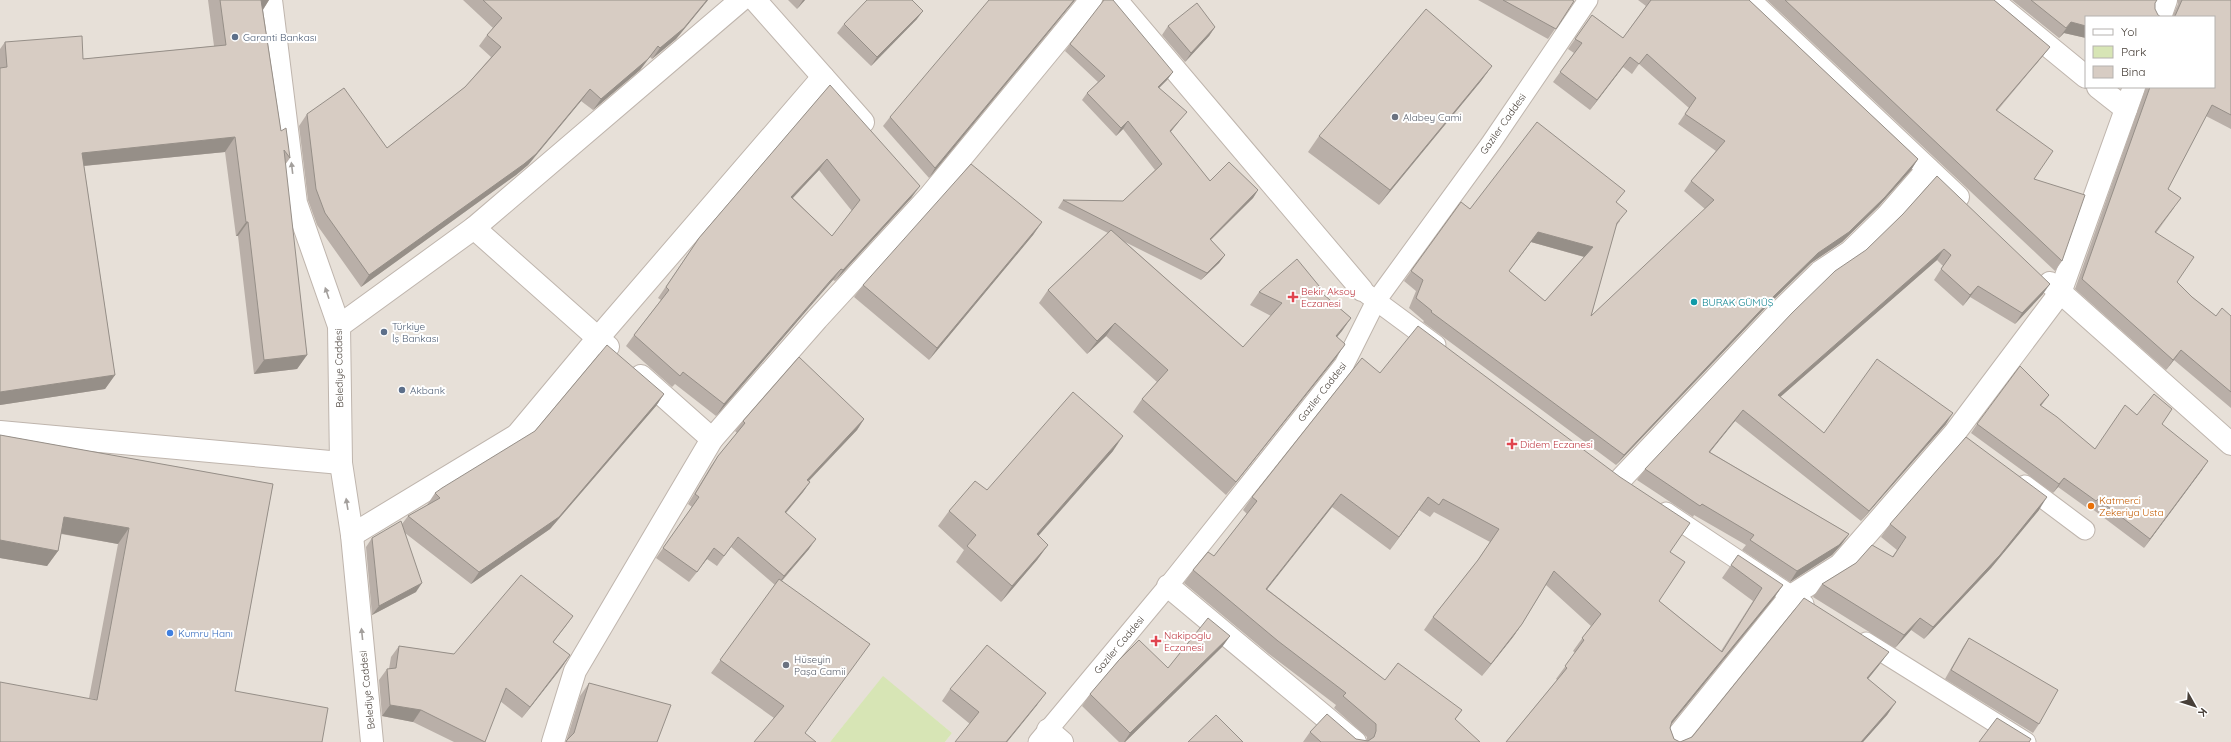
<svg xmlns="http://www.w3.org/2000/svg" width="2231" height="742" viewBox="0 0 2231 742" font-family="Quicksand,sans-serif">
<style>
.residential{fill:#e7e0d8;fill-rule:evenodd}
.green{fill:#d7e5b5}
.lines{fill:none;stroke-linecap:round;stroke-linejoin:round}
.pedestrian-casing{stroke:#bfb5ad;stroke-width:21}
.minor-casing{stroke:#bfb5ad;stroke-width:24}
.tertiary-casing{stroke:#bfb5ad;stroke-width:24}
.pedestrian{stroke:#fff;stroke-width:19}
.minor{stroke:#fff;stroke-width:22}
.tertiary{stroke:#fff;stroke-width:22}
.wall{fill:#b9afa8;fill-rule:evenodd}
.shaded-wall{fill:#968f88}
.building{fill:#d7ccc3;stroke:#968f88;fill-rule:evenodd}
.oneway{fill:#a39f9c}
.service-dot{fill:#5c6f8a;stroke:#fff;stroke-width:1.5}
.worship-dot{fill:#6b7280;stroke:#fff;stroke-width:1.5}
.health-dot{fill:#e0444e;stroke:#fff;stroke-width:1.5}
.culture-dot{fill:#0f9aa8;stroke:#fff;stroke-width:1.5}
.food-dot{fill:#e8710a;stroke:#fff;stroke-width:1.5}
.shop-dot{fill:#3f7fe0;stroke:#fff;stroke-width:1.5}
.labels{text-anchor:middle;dominant-baseline:central;stroke-width:4;stroke-linejoin:round;paint-order:stroke}
.service-label{font-size:10px;fill:#4e5e75;stroke:#fff;text-anchor:start}
.worship-label{font-size:10px;fill:#5b616d;stroke:#fff;text-anchor:start}
.street-label{font-size:10px;fill:#473f38;stroke:#fff}
.health-label{font-size:10px;fill:#be3a42;stroke:#fff;text-anchor:start}
.culture-label{font-size:10px;fill:#0d838f;stroke:#fff;text-anchor:start}
.food-label{font-size:10px;fill:#c56008;stroke:#fff;text-anchor:start}
.shop-label{font-size:10px;fill:#366cbe;stroke:#fff;text-anchor:start}
</style>
<rect width="100%" height="100%" fill="#f4efea"/>
<path class="residential" d="M 0,0 L 2231,0 L 2231,742 L 945,742 L 952,733 L 883,677 L 830,742 L 0,742 ZM 2086,17 L 2214,17 L 2214,87 L 2086,87 Z"/>
<polygon class="green" points="883,676 952,733 945,742 830,742"/>
<g class="lines">
<defs>
<g id="pedestrian">
<polyline points="1367,294 1436,345"/>
<polyline points="2025,485 2085,530"/>
<polyline points="1666,512 1804,604"/>
<polyline points="1866,642 2026,742"/>
<polyline points="1038,742 1168,586 1344,365 1376,301 1491,143 1588,0"/>
</g>
<g id="minor">
<polyline points="755,0 863,122"/>
<polyline points="1116,0 1362,290"/>
<polyline points="1749,0 1958,197"/>
<polyline points="1992,0 2086,77"/>
<polyline points="2160,17 2166,0"/>
<polyline points="2098,87 2126,109"/>
<polyline points="474,228 608,347"/>
<polyline points="2050,283 2231,444"/>
<polyline points="339,326 474,228 741,0"/>
<polyline points="641,376 712,439"/>
<polyline points="0,432 341,463"/>
<polyline points="1619,481 1776,315 1820,272 1850,252 1887,216 1928,169"/>
<polyline points="352,535 517,435 598,338 823,77"/>
<polyline points="1168,586 1355,742"/>
<polyline points="1048,730 1062,742"/>
<polyline points="553,742 575,671 712,439 817,319 929,197 1091,0"/>
<polyline points="1673,742 1791,596 1840,565 1954,434 2060,293 2134,87"/>
</g>
<polyline id="tertiary" points="271,0 296,203 339,326 341,463 352,535 372,742"/>
</defs>
<use href="#pedestrian" class="pedestrian-casing"/>
<use href="#minor" class="minor-casing"/>
<use href="#tertiary" class="tertiary-casing"/>
<use href="#pedestrian" class="pedestrian"/>
<use href="#minor" class="minor"/>
<use href="#tertiary" class="tertiary"/>
</g>
<g class="wall">
<polygon points="208,0 269,0 263,10 281,131 290,158 285,165 307,355 297,369 254,374 238,236 236,236 225,152 84,166 115,375 105,389 0,405 0,49 5,42 83,59 214,46"/>
<polygon points="463,0 708,0 676,39 652,59 650,57 640,70 593,110 581,101 528,165 516,175 361,287 317,225 308,200 299,126 307,114 387,148 465,87 491,57 479,46 487,35 493,28"/>
<polygon points="788,0 805,0 797,9"/>
<polygon points="1075,0 929,178 883,126 890,117"/>
<polygon points="1478,0 1572,0 1574,1 1548,39"/>
<path d="M 1638,0 L 1749,0 L 1918,159 L 1911,170 L 1878,207 L 1842,242 L 1811,263 L 1767,306 L 1616,465 L 1423,322 L 1424,321 L 1409,308 L 1416,291 L 1404,281 L 1461,202 L 1470,209 L 1616,203 L 1620,221 L 1616,226 L 1591,316 L 1705,209 L 1684,191 L 1691,181 L 1716,151 L 1678,124 L 1689,108 L 1639,64 L 1632,74 L 1623,67 L 1590,110 L 1553,82 L 1574,53 L 1568,49 L 1592,15 L 1623,38 L 1646,6 ZM 1531,242 L 1584,257 L 1545,301 L 1509,271 Z"/>
<polygon points="1767,0 1994,0 2050,47 2042,57 1997,111 2034,179 2062,261 2055,271"/>
<polygon points="2012,0 2157,0 2086,17 2086,38 2064,33 2059,38"/>
<polygon points="2177,0 2231,0 2231,129 2206,116 2168,189 2174,208 2156,233 2177,282 2192,297 2216,316 2231,316 2231,408 2174,360 2166,370 2075,289 2146,87 2214,87 2172,17 2178,4"/>
<polygon points="917,19 871,66 837,33 844,24"/>
<polygon points="1168,26 1215,27 1209,36 1185,62 1162,35"/>
<polygon points="1070,44 1173,72 1167,80 1159,88 1181,119 1170,132 1210,181 1258,190 1253,198 1211,240 1225,255 1219,263 1201,280 1125,242 1243,347 1271,316 1250,305 1259,292 1323,294 1351,318 1337,337 1335,359 1226,495 1133,412 1142,399 1157,382 1106,336 1087,354 1039,303 1048,290 1108,233 1058,208 1063,200 1123,201 1155,170 1123,129 1116,136 1082,100 1087,93 1098,82 1065,51"/>
<polygon points="1492,66 1481,81 1379,205 1308,152 1319,136"/>
<path d="M 830,85 L 912,197 L 835,281 L 833,280 L 822,292 L 716,416 L 675,384 L 672,387 L 626,346 L 634,335 L 661,300 L 658,298 L 699,238 ZM 819,170 L 852,211 L 832,236 L 793,198 Z"/>
<polygon points="1903,214 2043,294 2015,324 1970,297 1963,306 1934,280 1943,266 1937,260 1780,397 1824,433 1946,424 1861,521 1735,421 1710,452 1849,534 1841,545 1832,555 1790,582 1742,550 1746,545 1694,515 1693,517 1637,480 1645,469"/>
<polygon points="1042,222 1033,235 929,360 854,297 863,285"/>
<polygon points="1380,373 1670,552 1659,601 1721,651 1753,601 1722,578 1731,565 1783,585 1774,598 1671,725 1670,728 1674,739 1680,742 1880,664 1868,679 1896,702 1887,715 1863,742 1506,742 1557,680 1556,679 1575,653 1573,651 1591,626 1546,585 1522,624 1513,637 1482,676 1424,630 1433,617 1476,563 1490,542 1434,512 1430,517 1419,510 1390,550 1332,507 1267,589 1385,680 1462,710 1455,720 1480,742 1303,742 1310,732 1367,741 1367,737 1334,708 1336,705 1269,654 1184,583 1193,570 1214,556 1247,514 1243,510 1252,497"/>
<polygon points="664,394 656,406 550,529 471,584 405,533 416,592 372,615 366,547 372,538 402,524 408,516 427,505 435,493"/>
<polygon points="2049,395 2041,406 2095,449 2162,424 2202,470 2144,548 2091,508 2090,510 2058,487 2053,493 1971,433 1977,424"/>
<polygon points="864,419 857,430 809,481 810,482 803,492 786,513 809,549 782,581 805,733 774,718 711,673 775,585 731,547 717,566 707,559 689,582 656,558 692,507 688,504 711,466 718,456 737,433 735,431 743,421"/>
<polygon points="0,435 273,484 235,691 322,742 89,698 118,544 61,534 58,551 47,566 0,558"/>
<polygon points="1113,451 1038,535 1048,545 1037,560 1001,602 956,562 964,550 938,526 949,511 987,490"/>
<polygon points="2039,510 1991,568 1924,639 1911,630 1895,648 1813,597 1822,584 1856,563 1892,557 1897,550 1881,537 1890,524"/>
<polygon points="573,616 553,642 570,655 562,667 522,718 500,701 484,742 454,742 413,722 382,716 379,680 387,669 389,669 391,657 399,646 454,654"/>
<polygon points="1230,636 1222,647 1125,742 1119,742 1082,706 1090,694 1168,668"/>
<polygon points="1969,638 2039,724 2033,733 1945,679 1963,647"/>
<polygon points="589,683 657,742 566,742 580,696"/>
<polygon points="950,689 1037,705 1007,742 955,742 970,724 942,701"/>
</g>
<g class="shaded-wall">
<polygon points="261,0 269,0 260,14"/>
<polygon points="707,0 708,0 676,39 652,59 660,48"/>
<polygon points="803,0 805,0 797,9"/>
<polygon points="1074,0 1075,0 929,178 935,168"/>
<polygon points="923,11 917,19 871,66 877,57"/>
<polygon points="2071,22 2086,26 2086,38 2064,33 2059,38"/>
<polygon points="1215,27 1209,36 1185,62 1191,53"/>
<polygon points="658,46 640,70 593,110 601,99"/>
<polygon points="2050,47 2042,57 1988,120 1996,110"/>
<polygon points="1630,57 1623,67 1590,110 1597,100"/>
<polygon points="1492,66 1481,81 1379,205 1390,190"/>
<polygon points="1173,72 1167,80 1152,95 1158,87"/>
<polygon points="590,89 581,101 528,165 516,175 361,287 369,275"/>
<polygon points="1187,112 1181,119 1165,139 1170,131"/>
<polygon points="1128,121 1123,129 1116,136 1121,128"/>
<polygon points="235,137 225,152 72,167 82,153"/>
<polygon points="827,159 819,170 783,208 791,197"/>
<polygon points="1918,159 1911,170 1878,207 1842,242 1811,263 1767,306 1616,465 1624,455 1774,296 1818,253"/>
<polygon points="920,186 912,197 835,281 843,270"/>
<polygon points="1258,190 1253,198 1204,246 1210,239"/>
<polygon points="246,222 248,222 238,236 236,236"/>
<polygon points="1042,222 1033,235 929,360 937,348"/>
<polygon points="1538,232 1593,247 1585,257 1531,242 1502,281"/>
<polygon points="1944,249 1937,260 1770,406 1778,395"/>
<polygon points="1225,255 1219,263 1201,280 1207,273"/>
<polygon points="841,269 833,280 716,416 724,404"/>
<polygon points="2050,284 2043,294 2015,324 2022,313"/>
<polygon points="1978,286 1970,297 1963,306 1970,295"/>
<polygon points="1351,318 1342,331 1326,350 1336,336"/>
<polygon points="1115,323 1106,336 1087,354 1097,341"/>
<polygon points="1344,346 1335,359 1226,495 1236,482"/>
<polygon points="2181,350 2174,360 2166,370 2173,360"/>
<polygon points="307,355 297,369 254,374 264,360"/>
<polygon points="115,375 105,389 0,405 0,392"/>
<polygon points="664,394 656,406 550,529 471,584 479,572"/>
<polygon points="2049,395 2042,404 2034,414 2040,405"/>
<polygon points="1743,410 1735,421 1701,463 1709,452"/>
<polygon points="1953,413 1946,424 1861,521 1869,511"/>
<polygon points="864,419 857,430 800,490 807,480"/>
<polygon points="1123,436 1113,451 1026,550 1037,534"/>
<polygon points="2208,461 2202,470 2144,548 2150,539"/>
<polygon points="2064,478 2058,487 2053,493 2059,484"/>
<polygon points="810,482 803,492 778,522 785,512"/>
<polygon points="1341,494 1332,507 1257,602 1266,589"/>
<polygon points="1428,497 1419,510 1390,550 1399,537"/>
<polygon points="2047,497 2039,510 1991,568 1924,639 1933,627"/>
<polygon points="64,517 129,528 118,544 53,532"/>
<polygon points="1849,534 1841,545 1832,555 1790,582 1797,571"/>
<polygon points="816,539 809,549 776,587 784,576"/>
<polygon points="0,540 58,551 47,566 0,558"/>
<polygon points="1048,545 1037,560 1001,602 1012,586"/>
<polygon points="714,548 707,559 689,582 697,572"/>
<polygon points="422,583 416,592 372,615 379,606"/>
<polygon points="1783,585 1774,598 1663,734 1672,721"/>
<polygon points="573,616 565,627 545,653 553,642"/>
<polygon points="1920,618 1911,630 1895,648 1904,635"/>
<polygon points="1522,624 1513,637 1482,676 1491,664"/>
<polygon points="1230,636 1222,647 1125,742 1124,742 1130,733"/>
<polygon points="1889,652 1880,664 1858,691 1867,678"/>
<polygon points="570,655 562,667 522,718 530,707"/>
<polygon points="1046,693 1037,705 1007,742 1006,742"/>
<polygon points="1896,702 1887,715 1863,742 1861,742"/>
<polygon points="390,705 421,710 413,722 382,716"/>
</g>
<g class="building">
<polygon points="220,0 264,0 261,0 281,131 286,128 290,158 284,150 307,355 264,360 248,222 246,222 235,137 82,153 115,375 0,392 0,68 7,67 5,42 82,36 83,59 226,45"/>
<polygon points="483,0 707,0 684,28 660,48 658,46 648,59 601,99 590,89 536,154 524,164 369,275 325,213 316,189 307,114 344,88 387,148 465,87 501,47 487,35 502,18"/>
<polygon points="867,0 912,0 923,11 877,57 844,24"/>
<polygon points="989,0 1074,0 935,168 890,117"/>
<polygon points="1104,0 1113,0 1173,72 1158,87 1187,112 1170,131 1210,181 1229,162 1258,190 1210,239 1225,255 1207,273 1063,200 1123,201 1162,164 1128,121 1121,128 1087,93 1105,76 1070,44"/>
<polygon points="1503,0 1572,0 1574,1 1556,29"/>
<path d="M 1651,0 L 1749,0 L 1918,159 L 1885,197 L 1849,232 L 1818,253 L 1774,296 L 1624,455 L 1431,312 L 1432,311 L 1416,298 L 1423,280 L 1411,271 L 1461,202 L 1470,209 L 1537,122 L 1625,191 L 1616,202 L 1627,211 L 1617,223 L 1591,316 L 1714,200 L 1691,181 L 1725,141 L 1685,114 L 1696,98 L 1647,54 L 1639,64 L 1630,57 L 1597,100 L 1560,72 L 1582,43 L 1575,39 L 1592,15 L 1623,38 ZM 1538,232 L 1593,247 L 1545,301 L 1509,271 Z"/>
<polygon points="1785,0 1994,0 2050,47 1996,110 2053,151 2034,179 2085,195 2062,261"/>
<polygon points="2031,0 2157,0 2155,3 2155,9 2158,15 2161,17 2086,17 2086,26 2071,22 2066,28"/>
<polygon points="2182,0 2231,0 2231,115 2212,105 2168,189 2181,198 2155,232 2194,257 2177,282 2192,297 2216,316 2222,308 2231,316 2231,392 2181,350 2173,360 2082,279 2150,87 2214,87 2214,17 2172,17 2175,16"/>
<polygon points="1197,3 1215,27 1191,53 1168,26"/>
<polygon points="1426,9 1492,66 1390,190 1319,136"/>
<path d="M 830,85 L 920,186 L 843,270 L 841,269 L 830,281 L 724,404 L 683,372 L 680,376 L 634,335 L 669,290 L 666,287 L 699,238 ZM 827,159 L 860,200 L 832,236 L 791,197 Z"/>
<polygon points="971,164 1042,222 937,348 863,285"/>
<polygon points="1937,176 2050,284 2022,313 1978,286 1970,295 1941,269 1951,255 1944,249 1778,395 1824,433 1877,359 1953,413 1869,511 1743,410 1709,452 1849,534 1839,545 1797,571 1750,540 1754,535 1702,504 1700,506 1645,469 1792,313 1835,271 1866,250 1903,214"/>
<polygon points="1111,230 1243,347 1282,303 1259,292 1297,259 1324,292 1323,294 1351,318 1336,336 1345,344 1344,346 1236,482 1142,399 1168,370 1115,323 1097,341 1048,290"/>
<polygon points="1418,326 1620,477 1690,523 1670,552 1685,562 1659,601 1722,652 1762,588 1731,565 1738,555 1783,585 1672,721 1670,728 1674,739 1680,742 1692,737 1804,598 1889,652 1867,678 1896,702 1861,742 1506,742 1567,668 1565,666 1584,640 1582,638 1601,614 1554,571 1522,624 1491,664 1433,617 1478,560 1499,529 1443,499 1439,505 1428,497 1399,537 1341,494 1266,589 1385,680 1398,663 1462,710 1455,719 1480,742 1321,742 1310,732 1327,714 1356,739 1368,741 1374,737 1376,731 1376,724 1343,696 1346,693 1278,641 1193,570 1208,552 1214,556 1257,501 1252,497 1362,358 1380,373"/>
<polygon points="607,345 664,394 559,517 479,572 408,516 440,498 435,493 442,488 535,431"/>
<polygon points="799,357 864,419 807,480 810,482 785,512 816,539 784,576 738,537 724,556 714,548 697,572 663,548 699,497 695,494 718,456 745,423 743,421"/>
<polygon points="2020,366 2049,395 2040,405 2057,417 2095,449 2125,405 2137,415 2154,394 2172,409 2162,424 2208,461 2150,539 2098,499 2096,501 2064,478 2059,484 1977,424"/>
<polygon points="1073,392 1123,436 1037,534 1048,545 1012,586 967,546 976,535 949,511 975,481 987,490"/>
<polygon points="0,435 273,484 235,691 328,708 322,742 0,742 0,682 97,700 129,528 64,517 58,551 0,540"/>
<polygon points="1966,437 2047,497 2000,555 1933,627 1920,618 1904,635 1822,584 1856,563 1872,545 1893,557 1906,537 1890,524"/>
<polygon points="401,521 422,583 379,606 372,538"/>
<polygon points="521,575 573,616 553,642 570,655 530,707 506,688 485,742 421,710 390,705 387,669 396,668 399,646 454,654"/>
<polygon points="779,579 870,644 805,733 816,742 754,742 784,706 720,660"/>
<polygon points="1208,618 1230,636 1130,733 1090,694 1119,660 1139,640 1168,668"/>
<polygon points="1969,638 2058,690 2039,724 1951,670"/>
<polygon points="987,645 1046,693 1006,742 955,742 979,712 950,689"/>
<polygon points="589,683 671,705 657,742 566,742 567,740 574,733"/>
<polygon points="1216,715 1243,742 1188,742"/>
<polygon points="1997,718 2031,739 2029,742 1979,742"/>
</g>
<defs><path id="oneway-solid" d="M-6-.8H1V-3.2L6.5 0L1 3.2V.8H-6Z"/></defs>
<g class="oneway">
<use href="#oneway-solid" transform="translate(292 168) rotate(-97)"/>
<use href="#oneway-solid" transform="translate(327 293) rotate(-109)"/>
<use href="#oneway-solid" transform="translate(347 504) rotate(-99)"/>
<use href="#oneway-solid" transform="translate(362 634) rotate(-96)"/>
</g>
<g class="service-dot">
<circle cx="235" cy="37" r="4"/>
<circle cx="384" cy="332" r="4"/>
<circle cx="402" cy="390" r="4"/>
</g>
<g class="worship-dot">
<circle cx="1395" cy="117" r="4"/>
<circle cx="786" cy="665" r="4"/>
</g>
<g class="health-dot">
<path d="M1291 291h4v4h4v4h-4v4h-4v-4h-4v-4h4z"/>
<path d="M1510 438h4v4h4v4h-4v4h-4v-4h-4v-4h4z"/>
<path d="M1154 635h4v4h4v4h-4v4h-4v-4h-4v-4h4z"/>
</g>
<circle class="culture-dot" cx="1694" cy="302" r="4"/>
<circle class="food-dot" cx="2091" cy="506" r="4"/>
<circle class="shop-dot" cx="170" cy="633" r="4"/>
<g class="labels">
<g class="service-label">
<text x="243" y="37">Garanti Bankası</text>
<text x="392" y="326">Türkiye<tspan x="392" dy="12">İş Bankası</tspan></text>
<text x="410" y="390">Akbank</text>
</g>
<g class="worship-label">
<text x="1403" y="117">Alabey Cami</text>
<text x="794" y="659">Hüseyin<tspan x="794" dy="12">Paşa Camii</tspan></text>
</g>
<g class="street-label">
<text transform="translate(1503 124) rotate(-55)">Gaziler Caddesi</text>
<text transform="translate(339 368) rotate(-91)">Belediye Caddesi</text>
<text transform="translate(1322 392) rotate(-52)">Gaziler Caddesi</text>
<text transform="translate(1119 645) rotate(-50)">Gaziler Caddesi</text>
<text transform="translate(367 690) rotate(-96)">Belediye Caddesi</text>
</g>
<g class="health-label">
<text x="1301" y="291">Bekir Aksoy<tspan x="1301" dy="12">Eczanesi</tspan></text>
<text x="1520" y="444">Didem Eczanesi</text>
<text x="1164" y="635">Nakipoglu<tspan x="1164" dy="12">Eczanesi</tspan></text>
</g>
<g class="culture-label">
<text x="1702" y="302">BURAK GÜMÜŞ</text>
</g>
<g class="food-label">
<text x="2099" y="500">Katmerci<tspan x="2099" dy="12">Zekeriya Usta</tspan></text>
</g>
<g class="shop-label">
<text x="178" y="633">Kumru Hanı</text>
</g>
</g>
<rect x="2085" y="16" width="130" height="72" fill="#ffffff" stroke="#b5b2af"/>
<rect x="2093" y="29" width="20" height="6" fill="#ffffff" stroke="#b5b2af"/>
<text x="2121" y="36" font-size="12" fill="#473f38">Yol</text>
<rect x="2093" y="46" width="20" height="12" fill="#d7e5b5" stroke="#b5b2af"/>
<text x="2121" y="56" font-size="12" fill="#473f38">Park</text>
<rect x="2093" y="66" width="20" height="12" fill="#d7ccc3" stroke="#b5b2af"/>
<text x="2121" y="76" font-size="12" fill="#473f38">Bina</text>
<g transform="translate(2195 706) rotate(129)" stroke="#ffffff" stroke-width="3" paint-order="stroke">
<path d="M0-3L7 15L0 10L-7 15Z" fill="#473f38"/>
<text y="-6" font-size="11" font-weight="bold" text-anchor="middle" fill="#473f38">K</text>
</g>
</svg>
